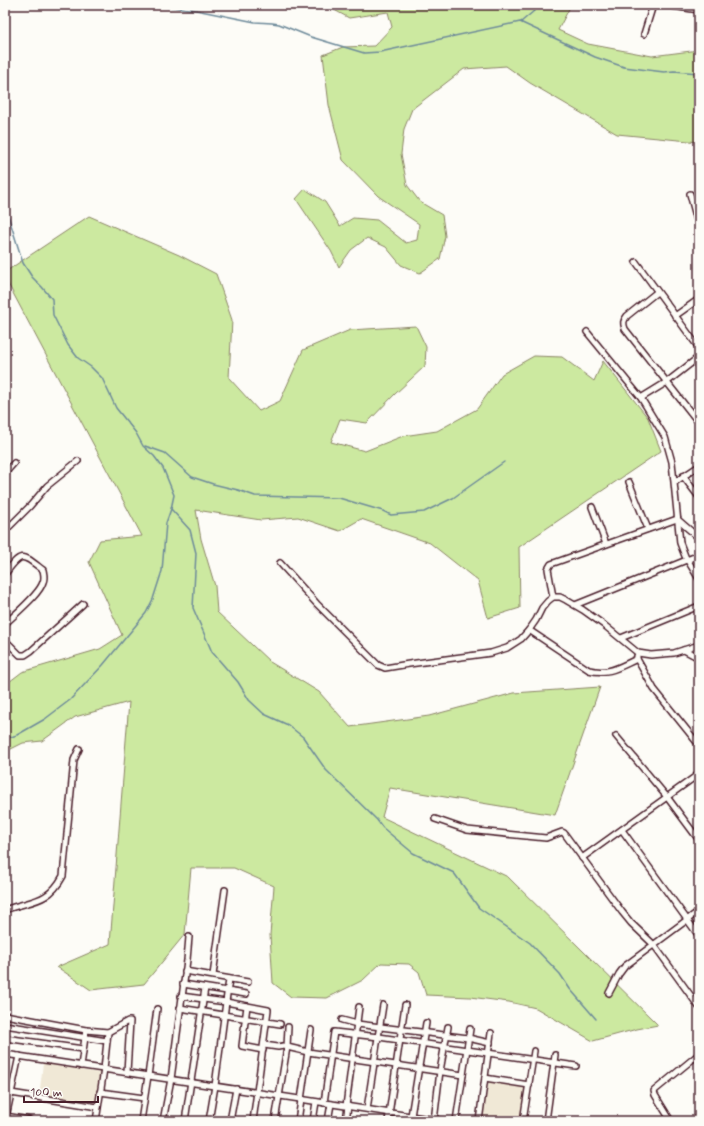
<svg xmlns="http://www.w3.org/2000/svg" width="704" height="1126" viewBox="0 0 704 1126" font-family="Mynerve,sans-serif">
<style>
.built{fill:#f0e8d6}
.green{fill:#cce9a0;stroke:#8b8466}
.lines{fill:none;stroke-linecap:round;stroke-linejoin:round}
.stream{stroke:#6d8a9a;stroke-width:1.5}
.street-casing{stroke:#4a1f2b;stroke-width:8}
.secondary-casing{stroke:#4a1f2b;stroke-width:10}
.street{stroke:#fdfcf7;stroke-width:5}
.secondary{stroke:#fdfcf7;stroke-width:7}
</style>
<rect width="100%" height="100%" fill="#fdfcf7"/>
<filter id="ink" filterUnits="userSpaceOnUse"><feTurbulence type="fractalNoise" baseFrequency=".025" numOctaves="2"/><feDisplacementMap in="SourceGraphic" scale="8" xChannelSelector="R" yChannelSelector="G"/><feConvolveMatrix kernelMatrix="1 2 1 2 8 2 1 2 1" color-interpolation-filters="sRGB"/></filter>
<g filter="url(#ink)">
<g class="built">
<polygon points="43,1063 100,1073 96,1106 39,1098"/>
<polygon points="489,1079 528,1085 522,1121 482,1120"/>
</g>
<g class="green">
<polygon points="325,5 571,5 558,30 588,44 652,56 699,50 699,142 617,134 530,83 506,66 464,69 412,109 404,129 401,154 407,185 420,202 442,215 445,236 440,259 420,273 401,265 386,247 367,238 351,250 339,267 331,251 296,199 305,189 325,202 340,226 353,218 377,220 406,243 417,240 419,224 378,196 343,160 329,105 323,55 343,47 374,46 392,27 388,12 349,18"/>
<polygon points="89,216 179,255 216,274 232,320 229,378 259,411 280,401 303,350 350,330 416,326 426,347 425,366 395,394 367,423 340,419 331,442 365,451 403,436 437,431 477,409 502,374 534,356 562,357 594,381 603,361 648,418 661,451 519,547 520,608 488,618 478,581 430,543 361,519 340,531 298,517 261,520 196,510 201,539 215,586 217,612 270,662 319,692 350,727 429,716 514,693 600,687 555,815 390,788 382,817 508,877 658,1025 637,1029 593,1041 536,1008 509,1002 470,997 426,995 419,972 409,964 381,963 363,980 327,998 291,997 273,983 270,935 274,886 234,868 191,868 185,934 144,984 91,990 57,967 110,944 129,702 75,717 42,741 23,743 5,752 5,685 22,672 100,649 122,635 89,562 100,540 142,536 5,278 5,272"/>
</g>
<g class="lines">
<g class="stream">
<polyline points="157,5 196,10 255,22 272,23 279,24 311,37 364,53 380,52 520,22 595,57 624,67 664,72 674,71 699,73"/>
<polyline points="5,6 8,5"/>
<polyline points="521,22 541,5"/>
<polyline points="5,211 8,215 23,263 32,277 42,287 52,299 53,315 68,345 78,358 91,367 102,378 116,408 136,433 143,446 154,456 163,468 174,495 171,509 166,523 162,571 153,599 146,613 103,665 70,700 45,719 17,735 5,739"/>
<polyline points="145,446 165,453 192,477 213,484 238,490 255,496 339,498 383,511 391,515 424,512 453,498 504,462"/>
<polyline points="171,509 190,530 196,553 193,608 212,652 238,682 249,700 264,714 288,725 303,737 326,770 377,820 383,828 413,853 454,873 479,908 530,943 560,974 570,989 596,1019"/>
</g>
<defs>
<g id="street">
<polyline points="665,5 699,10"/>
<polyline points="644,34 653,5"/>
<polyline points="690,194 699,228"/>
<polyline points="636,262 699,348"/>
<path d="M 657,292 L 627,316 C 623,321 623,323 625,329 L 699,423"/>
<polyline points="675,316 699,299"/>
<polyline points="587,332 641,398 665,437 672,462 680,543 685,556 699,579"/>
<polyline points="641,398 667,382 699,357"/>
<polyline points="5,473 14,463"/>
<polyline points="683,476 699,497"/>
<polyline points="629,482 648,529"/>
<polyline points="675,482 699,466"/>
<polyline points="592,507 606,544"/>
<polyline points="5,531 30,506 47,486 78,461"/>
<polyline points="280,563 317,604 378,665 385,668 409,664 491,653 507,648 521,639 529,630 536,620 542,608 548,601 553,597 560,597 566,600 583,610 604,625 638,653 651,655 674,653 699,645"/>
<path d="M 5,574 C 22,551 22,554 43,570 C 44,575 45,578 43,582 C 40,594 15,614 5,624"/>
<polyline points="553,597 548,569 551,564 677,519 699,538"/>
<polyline points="575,605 699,555"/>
<path d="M 529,630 L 589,670 C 609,675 619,667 637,659"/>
<polyline points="621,638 699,606"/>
<polyline points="5,640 20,655 25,655 31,651 83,604"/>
<polyline points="684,650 699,658"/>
<polyline points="637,656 637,659 654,689 699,745"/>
<polyline points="616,736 667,797 699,840"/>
<polyline points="435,819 467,830 546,838 562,832 564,833 622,912 631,923 654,945 699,1007"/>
<polyline points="622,830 699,936"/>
<polyline points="582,858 699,774"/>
<path d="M 5,910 C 31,900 48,904 63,876 L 74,760 L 79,749"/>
<polyline points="185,971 248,982"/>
<polyline points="213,975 225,890"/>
<polyline points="183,984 246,994"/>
<polyline points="609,993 619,974 625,966 699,911"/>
<polyline points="181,996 226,1002 268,1010 253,1121"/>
<polyline points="247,1006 242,1046 263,1050"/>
<polyline points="180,1008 280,1024"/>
<polyline points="5,1015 86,1030 81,1066"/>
<polyline points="342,1020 357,1024 468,1038 490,1043"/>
<polyline points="5,1025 107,1041"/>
<polyline points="86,1030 108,1032 128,1021 130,1021 127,1072"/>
<polyline points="5,1038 83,1049"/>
<polyline points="264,1045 278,1047 283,1046 308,1052 463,1075"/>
<polyline points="5,1054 443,1121"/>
<polyline points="485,1078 529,1085"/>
<polyline points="100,1092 144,1098"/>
<polyline points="11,1093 98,1107"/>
<polyline points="324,1103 334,1032 379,1037 576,1066"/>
<polyline points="346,1106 359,1007"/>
<polyline points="367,1109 383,1005"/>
<polyline points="411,1116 426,1023"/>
<polyline points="6,1117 19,1056"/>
<polyline points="96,1121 104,1069 108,1032"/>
<polyline points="141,1121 148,1076 157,1009"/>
<polyline points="163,1121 171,1079 187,960 189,937"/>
<polyline points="185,1121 205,988"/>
<polyline points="209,1121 215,1086 229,979"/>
<polyline points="230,1121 236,1089"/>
<polyline points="275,1121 287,1047 288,1027"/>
<polyline points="298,1121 311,1030"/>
<polyline points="313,1121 316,1102"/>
<polyline points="328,1121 331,1104"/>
<polyline points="346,1121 348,1106"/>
<polyline points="388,1121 405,1005"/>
<polyline points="434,1121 440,1071 448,1027"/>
<polyline points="456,1121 470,1029"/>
<polyline points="479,1121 491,1033"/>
<polyline points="523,1121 534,1051"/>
<polyline points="546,1121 555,1055"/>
<polyline points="671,1121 655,1095 654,1091 699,1054"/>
<polyline points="694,1121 699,1119"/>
</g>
<polyline id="secondary" points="5,1117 29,1121"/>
</defs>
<use href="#street" class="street-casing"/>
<use href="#secondary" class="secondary-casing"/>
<use href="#street" class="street"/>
<use href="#secondary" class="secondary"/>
</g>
</g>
<rect width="704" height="1126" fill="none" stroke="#fdfcf7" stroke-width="20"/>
<rect x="10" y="10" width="684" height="1106" fill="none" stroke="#4a1f2b" stroke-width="1.5" filter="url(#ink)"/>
<path d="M24 1096v6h74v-6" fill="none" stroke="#4a1f2b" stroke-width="2"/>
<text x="30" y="1096" font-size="12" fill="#4a1f2b" stroke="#fdfcf7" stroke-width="3" paint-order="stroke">100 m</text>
</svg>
